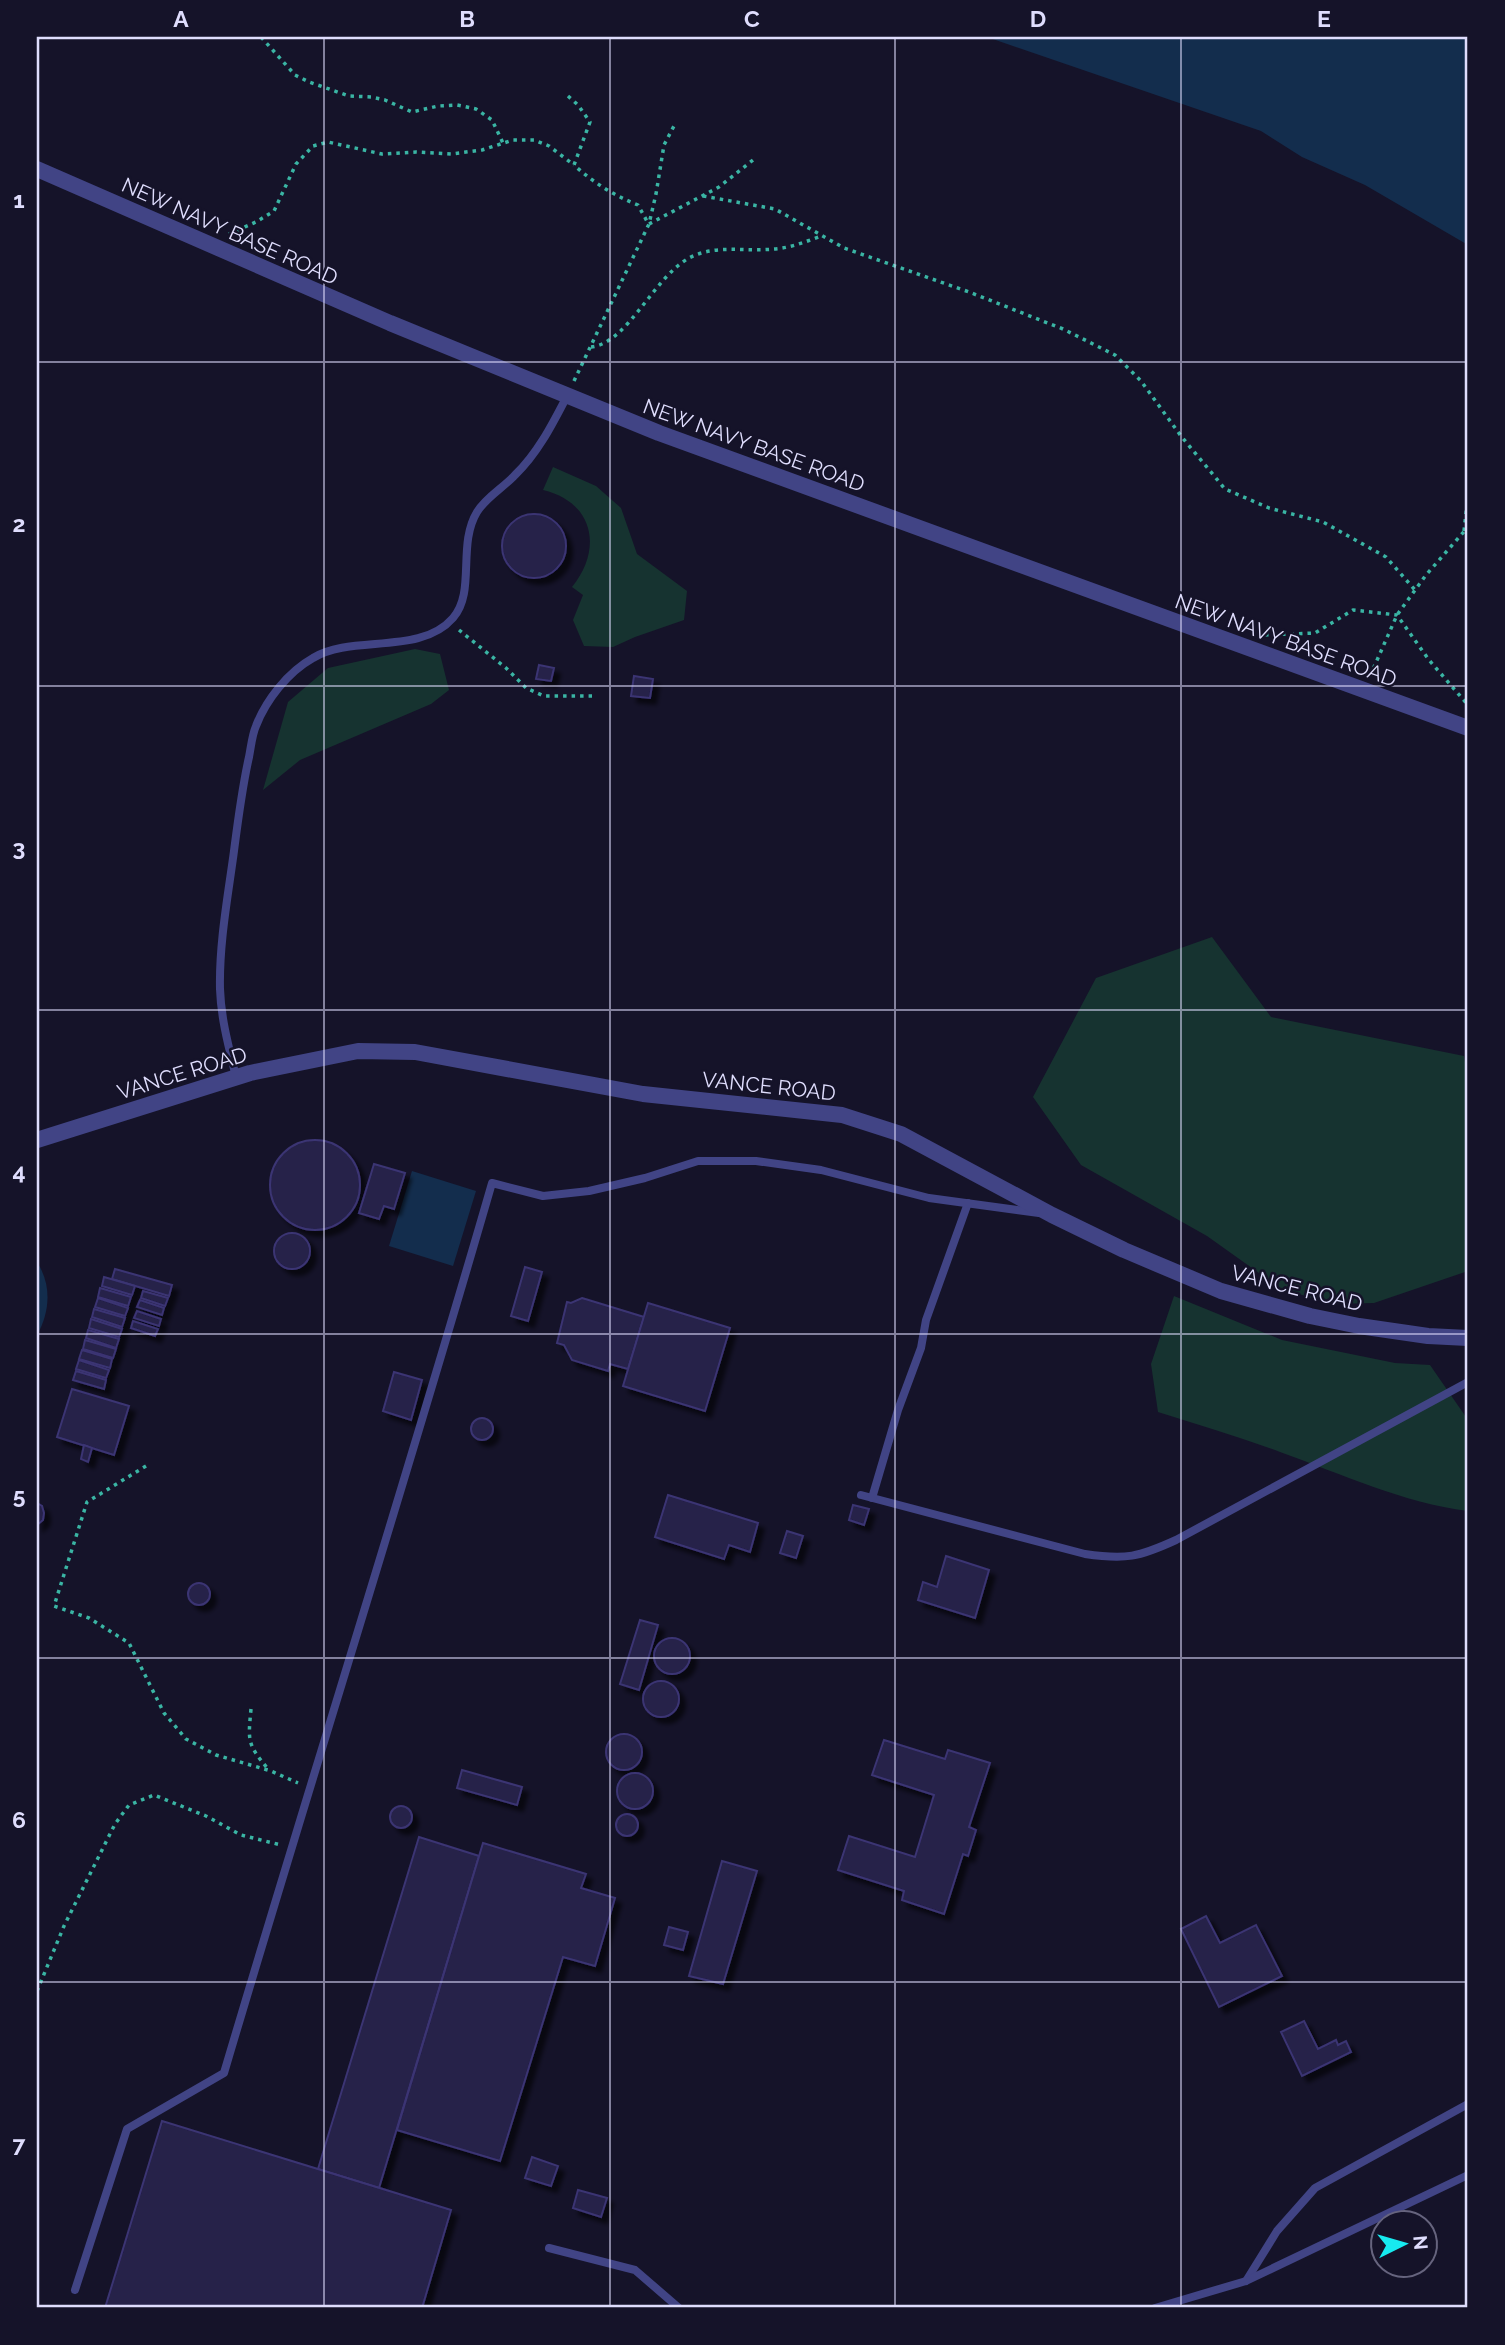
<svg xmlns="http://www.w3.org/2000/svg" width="1505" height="2345" viewBox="0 0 1505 2345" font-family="Raleway,sans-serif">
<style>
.green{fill:#163330}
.water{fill:#132d4d}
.building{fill:#252049;stroke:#3b3473;stroke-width:2;filter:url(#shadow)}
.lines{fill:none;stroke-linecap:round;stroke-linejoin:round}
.path{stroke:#3ab5a4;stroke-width:3.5;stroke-dasharray:3.5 5;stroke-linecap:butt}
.lane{stroke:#414485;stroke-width:8}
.street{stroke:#414485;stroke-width:16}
.grid{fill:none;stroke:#dfddfd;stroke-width:2;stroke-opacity:0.55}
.labels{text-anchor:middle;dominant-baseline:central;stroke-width:5;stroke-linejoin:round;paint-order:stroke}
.street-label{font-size:21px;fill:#dfddfd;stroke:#151329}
.neatline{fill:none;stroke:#dfddfd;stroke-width:2.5}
.grid-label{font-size:23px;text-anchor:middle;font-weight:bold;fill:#dfddfd}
</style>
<defs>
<filter id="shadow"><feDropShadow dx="6" dy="6" stdDeviation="2" flood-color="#0009"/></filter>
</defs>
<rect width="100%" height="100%" fill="#151329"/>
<g class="green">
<path d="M 553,467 L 596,486 L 621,508 L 637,554 L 687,591 L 684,620 L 635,637 L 613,647 L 584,646 L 573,620 L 583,595 L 572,587 C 603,549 594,502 543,490 Z"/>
<polygon points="415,649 440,654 449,690 431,704 300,760 263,790 288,702 328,668"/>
<polygon points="1212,937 1271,1017 1464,1056 1468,1080 1468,1263 1465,1272 1374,1303 1331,1304 1280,1288 1207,1236 1081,1165 1033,1097 1096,978"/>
<path d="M 1174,1296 L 1282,1340 L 1395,1363 L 1430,1365 L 1468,1420 L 1468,1511 C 1403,1503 1342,1474 1280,1452 C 1240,1437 1199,1425 1158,1412 L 1151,1364 Z"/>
</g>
<g class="water">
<polygon points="987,37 1468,37 1468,245 1365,185 1302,157 1261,131"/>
<polygon points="412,1171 476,1191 453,1266 389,1246"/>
<path d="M 37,1262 C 52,1285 50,1312 37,1335 Z"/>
</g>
<g class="building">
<circle cx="534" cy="546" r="32"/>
<polygon points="539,665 554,668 551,681 536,679"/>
<polygon points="634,676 653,679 650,698 631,696"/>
<circle cx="315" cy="1185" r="45"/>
<polygon points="374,1164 405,1173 394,1209 384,1206 379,1219 359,1213"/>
<circle cx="292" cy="1251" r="18"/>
<polygon points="525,1267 542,1272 528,1321 511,1316"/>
<polygon points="115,1269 172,1285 169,1296 112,1279"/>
<polygon points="104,1277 135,1286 132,1295 102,1286"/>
<polygon points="100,1288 131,1297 128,1306 98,1297"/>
<polygon points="143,1291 168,1298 165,1306 141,1298"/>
<polygon points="98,1298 128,1308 125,1316 95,1307"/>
<polygon points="582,1298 644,1317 628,1369 610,1364 608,1371 572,1360 564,1345 557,1343 567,1302 571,1303"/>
<polygon points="140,1300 164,1308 162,1315 137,1307"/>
<polygon points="648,1303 730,1328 705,1411 623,1386"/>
<polygon points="94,1309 125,1318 122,1327 92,1317"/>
<polygon points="137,1311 161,1319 159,1326 134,1318"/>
<polygon points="91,1319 122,1329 119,1337 89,1328"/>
<polygon points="133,1321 158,1329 155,1336 131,1328"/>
<polygon points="88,1330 119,1339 116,1348 86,1338"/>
<polygon points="85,1340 116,1349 113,1358 83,1349"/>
<polygon points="82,1350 112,1359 110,1368 79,1359"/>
<polygon points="79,1360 109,1370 106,1378 76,1369"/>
<polygon points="76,1371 106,1380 104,1389 73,1380"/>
<polygon points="394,1372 422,1380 411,1420 383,1411"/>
<polygon points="72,1389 129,1406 114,1455 57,1437"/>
<circle cx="482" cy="1429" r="11"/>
<polygon points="84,1445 92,1448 88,1462 81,1459"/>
<polygon points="668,1495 758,1523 750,1552 729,1545 724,1559 655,1537"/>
<polygon points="37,1503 42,1506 44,1513 43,1520 37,1525"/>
<polygon points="853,1505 869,1509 864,1525 849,1520"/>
<polygon points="787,1531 803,1536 796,1558 780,1553"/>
<polygon points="946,1556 989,1570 975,1618 918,1600 923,1582 937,1587"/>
<circle cx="199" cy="1594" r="11"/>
<polygon points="640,1620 658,1625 639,1690 620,1684"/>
<circle cx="672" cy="1656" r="18"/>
<circle cx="661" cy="1699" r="18"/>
<circle cx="624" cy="1752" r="18"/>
<polygon points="884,1740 945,1759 948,1750 990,1763 969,1827 976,1830 968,1856 963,1854 944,1914 902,1900 904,1891 838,1870 849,1836 915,1857 934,1795 872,1775"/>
<polygon points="462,1770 522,1787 517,1805 457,1788"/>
<circle cx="635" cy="1791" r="18"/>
<circle cx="401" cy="1817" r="11"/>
<circle cx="627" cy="1825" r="11"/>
<polygon points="419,1837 479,1856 379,2188 318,2169"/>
<polygon points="483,1843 586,1874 581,1888 615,1898 595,1966 563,1957 500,2161 397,2130"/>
<polygon points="722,1861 757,1871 723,1984 689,1976"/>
<polygon points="1206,1916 1220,1943 1256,1925 1282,1976 1219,2007 1181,1929"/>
<polygon points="669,1927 688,1932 683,1950 664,1945"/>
<polygon points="1304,2021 1318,2049 1336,2040 1338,2045 1346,2041 1351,2052 1302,2076 1281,2032"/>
<polygon points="162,2121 451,2210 422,2308 105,2308"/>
<polygon points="532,2157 558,2166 551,2186 525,2178"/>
<polygon points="578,2190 607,2198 601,2217 573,2208"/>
</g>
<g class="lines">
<g class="path">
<polyline points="261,37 295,75 309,82 349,96 371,97 385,100 412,112 438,106 457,105 476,109 492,120 503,143"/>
<path d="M 568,96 L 578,105 L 590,122 L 574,165 C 594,183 613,195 638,205 L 648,223"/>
<polyline points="703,196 775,209 844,248 969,292 1063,329 1115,355 1141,381 1181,436 1225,489 1269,508 1323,522 1386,557 1415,590"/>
<polyline points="649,224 719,187 753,160"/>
<polyline points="229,234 256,222 274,211 296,164 313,146 328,142 382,154 416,152 451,154 482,150 513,140 534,140 549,146 574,165"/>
<path d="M 591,347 C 628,343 653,278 689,258 C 715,244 746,252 774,249 C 790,248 805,242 821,236"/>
<polyline points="574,381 649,224 656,194 664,145 675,124"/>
<polyline points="1464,531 1468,495"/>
<polyline points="459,630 506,668 526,688 544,696 592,696"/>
<polyline points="1265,635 1315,633 1353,610 1397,615 1429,660 1468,705"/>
<polyline points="1370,676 1397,615 1426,575 1468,527"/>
<polyline points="146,1466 87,1502 54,1606 89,1618 129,1643 164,1713 186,1739 216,1755 271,1771 298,1783"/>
<path d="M 251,1709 C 248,1742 247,1744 269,1770"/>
<polyline points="37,1991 64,1926 115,1824 129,1805 154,1795 206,1816 241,1835 281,1845"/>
</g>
<g class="lane">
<path d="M 236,1077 C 229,1048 221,1019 220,989 C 219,943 228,896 234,851 C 238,820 242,788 249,757 C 251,747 252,735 256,726 C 266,700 288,672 313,658 C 352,634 420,656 453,618 C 476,592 457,545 477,512 C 486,497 503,488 515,475 C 538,453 553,423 567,396"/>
<path d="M 861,1495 L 1085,1554 C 1126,1560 1139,1557 1176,1540 L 1468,1382"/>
<polyline points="872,1498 898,1410 921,1348 926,1320 968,1203"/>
<polyline points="549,2248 635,2270 679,2308"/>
<polyline points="1246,2281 1277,2231 1315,2188 1468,2104"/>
<path d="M 75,2290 L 127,2129 L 224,2073 C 312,1776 406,1481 492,1183 L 543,1196 L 589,1191 L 645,1178 L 698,1161 L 756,1161 L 821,1170 L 929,1198 L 1039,1213"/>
<polyline points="1155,2308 1246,2281 1468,2175"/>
</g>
<g class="street">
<polyline points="37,169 390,323 659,433 1468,728"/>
<polyline points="37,1140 250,1073 358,1051 415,1052 643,1094 842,1115 901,1134 1052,1215 1124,1250 1221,1291 1310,1316 1359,1326 1428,1336 1468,1338"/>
</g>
</g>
<path class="grid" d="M 324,37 L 324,2308M 610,37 L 610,2308M 895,37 L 895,2308M 1181,37 L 1181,2308M 37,362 L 1468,362M 37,686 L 1468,686M 37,1010 L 1468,1010M 37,1334 L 1468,1334M 37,1658 L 1468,1658M 37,1982 L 1468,1982"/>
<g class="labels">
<g class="street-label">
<text transform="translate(230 231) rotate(24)">NEW NAVY BASE ROAD</text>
<text transform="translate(754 445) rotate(20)">NEW NAVY BASE ROAD</text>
<text transform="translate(1286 640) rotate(20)">NEW NAVY BASE ROAD</text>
<text transform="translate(182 1073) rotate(-17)">VANCE ROAD</text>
<text transform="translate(769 1086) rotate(6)">VANCE ROAD</text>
<text transform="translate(1297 1288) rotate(14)">VANCE ROAD</text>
</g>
</g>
<rect width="1505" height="2345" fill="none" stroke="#151329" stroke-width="77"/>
<g transform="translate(1404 2244) rotate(85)"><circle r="33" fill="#151329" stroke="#66647e" stroke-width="2"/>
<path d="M0-5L12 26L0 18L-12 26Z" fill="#17eaef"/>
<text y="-10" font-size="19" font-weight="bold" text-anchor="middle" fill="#dfddfd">N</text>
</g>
<rect x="38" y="38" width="1428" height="2268" class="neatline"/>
<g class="grid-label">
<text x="181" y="27">A</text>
<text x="467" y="27">B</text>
<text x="752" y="27">C</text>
<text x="1038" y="27">D</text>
<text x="1324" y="27">E</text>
<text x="19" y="208">1</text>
<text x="19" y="532">2</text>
<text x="19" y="856">3</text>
<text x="19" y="1180">4</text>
<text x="19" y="1504">5</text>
<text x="19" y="1828">6</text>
<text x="19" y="2152">7</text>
</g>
</svg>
